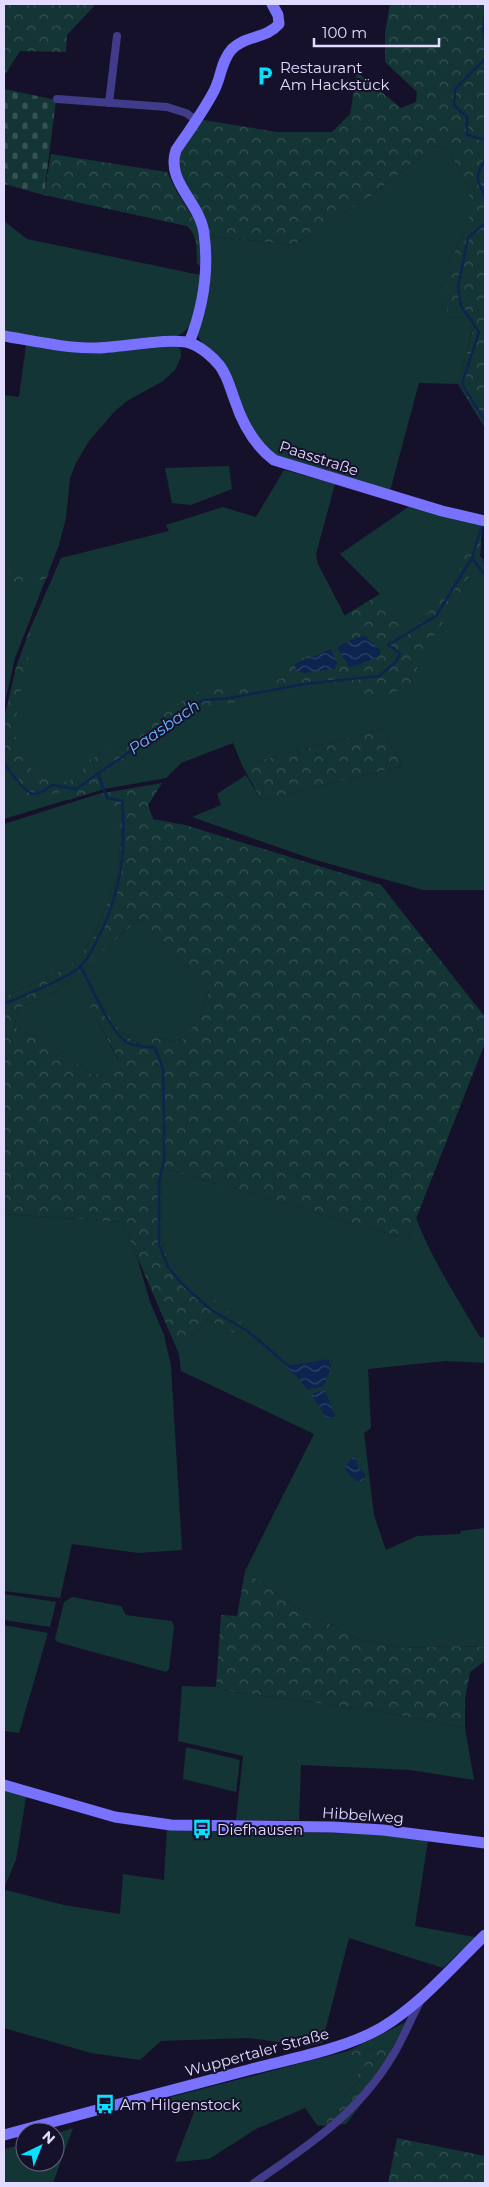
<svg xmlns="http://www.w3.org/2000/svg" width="489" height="2187" viewBox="0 0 489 2187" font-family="Montserrat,sans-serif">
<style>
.grass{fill:#143535}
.forest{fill:url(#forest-crowns);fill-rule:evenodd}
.cemetery{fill:url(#cemetery-stones)}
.water{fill:url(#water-waves)}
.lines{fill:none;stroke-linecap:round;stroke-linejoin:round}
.stream{stroke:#0d244e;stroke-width:2.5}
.street{stroke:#413c8a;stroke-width:8}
.secondary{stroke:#7972ff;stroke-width:11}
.labels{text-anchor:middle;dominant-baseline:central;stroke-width:4;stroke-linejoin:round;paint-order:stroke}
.poi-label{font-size:15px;fill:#e0dbff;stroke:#16112b;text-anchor:start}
.street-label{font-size:15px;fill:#e0dbff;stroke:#16112b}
.water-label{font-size:16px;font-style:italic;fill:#69b6ff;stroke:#16112b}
</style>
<defs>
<pattern id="forest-crowns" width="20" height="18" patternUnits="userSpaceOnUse" patternTransform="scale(1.25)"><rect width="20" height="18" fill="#143535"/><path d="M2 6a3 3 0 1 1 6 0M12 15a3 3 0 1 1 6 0" fill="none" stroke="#365253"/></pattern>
<pattern id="cemetery-stones" width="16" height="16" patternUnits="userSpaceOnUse" patternTransform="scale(1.25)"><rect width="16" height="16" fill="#143535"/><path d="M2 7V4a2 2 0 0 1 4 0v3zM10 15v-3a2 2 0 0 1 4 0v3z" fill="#365253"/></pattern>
<pattern id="water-waves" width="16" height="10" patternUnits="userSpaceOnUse" patternTransform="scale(1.25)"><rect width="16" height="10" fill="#0d244e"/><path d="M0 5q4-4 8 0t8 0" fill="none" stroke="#304369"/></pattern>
</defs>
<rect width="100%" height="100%" fill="#16112b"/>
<g class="grass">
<polygon points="434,146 448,149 469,189 469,224 448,264 448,317 464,318 474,325 458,384 419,383 390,491 275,457 247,425 198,336 208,287 210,236 293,245 370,197"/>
<path d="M 4,221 L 27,239 L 200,275 L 201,277 C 198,298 198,331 174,337 L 94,344 L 68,342 L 4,332 Z"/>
<polygon points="26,345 54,350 93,354 176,346 181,350 181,357 175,370 163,381 127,401 115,411 89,441 76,463 70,478 66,518 59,545 15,658 4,707 4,395 19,397"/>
<polygon points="229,466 232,489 191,505 172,503 165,468"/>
<polygon points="284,470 335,484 316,554 318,564 345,616 380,594 340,554 411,505 482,525 480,556 485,561 485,890 423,890 312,859 192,817 221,805 217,794 246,775 261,800 402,766 382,729 242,765 233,743 181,763 166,778 99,790 4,819 4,719 16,668 30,629 61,558 169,531 166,525 223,507 256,517"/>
<polygon points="98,794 122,827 118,875 94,936 78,959 64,969 4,997 4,824"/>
<polygon points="139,919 189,969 209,992 200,1018 181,1042 148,1037 140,1045 119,1030 95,992 90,1008 119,1061 94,1076 52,1044 14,1027 19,1008 58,990"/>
<path d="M 162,1168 L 408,1239 L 416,1218 C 432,1260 457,1298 480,1337 L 485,1338 L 485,1363 L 445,1361 L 368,1369 L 371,1428 L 364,1433 L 374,1515 L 386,1550 L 417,1536 L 460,1534 L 461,1531 L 485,1528 L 485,1647 L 452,1646 L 406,1648 L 360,1640 L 294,1606 L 245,1571 L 314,1434 L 181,1371 L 179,1354 L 207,1319 L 277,1354 L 167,1259 L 161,1235 Z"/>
<polygon points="4,1214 122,1222 137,1257 150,1302 164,1335 171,1366 182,1550 138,1553 72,1544 60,1598 4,1591"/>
<polygon points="4,1594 56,1602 50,1627 4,1620"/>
<polygon points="72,1597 121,1606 126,1615 172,1621 174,1627 169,1669 166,1672 57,1642 55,1639 64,1602"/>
<polygon points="4,1625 48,1633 19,1733 4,1731"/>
<polygon points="182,1686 216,1687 234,1692 378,1711 465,1728 474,1780 410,1770 301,1765 299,1820 236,1820 243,1756 178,1741"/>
<polygon points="186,1747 240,1760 236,1792 183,1779"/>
<polygon points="4,1790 26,1797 16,1860 4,1888"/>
<polygon points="167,1829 384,1834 428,1840 415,1926 475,1937 443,1968 349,1938 322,2043 309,2046 248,2038 161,2041 140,2060 91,2053 4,2028 4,1893 6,1890 64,1905 120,1914 123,1874 164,1880"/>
<polygon points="406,2022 392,2048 349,2051 360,2080 318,2126 305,2108 256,2129 209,2159 175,2162 194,2112 167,2098 348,2051"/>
<polygon points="73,2128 53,2183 4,2183 4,2149 25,2144 25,2162 55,2162 55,2134"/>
</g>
<g class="forest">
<polygon points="4,4 110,4 95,5 67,35 66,52 20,51 6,73 4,73"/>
<polygon points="390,4 485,4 485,428 458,384 474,326 464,318 447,317 448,264 469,224 469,189 448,149 434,146 370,197 293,245 210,236 178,174 178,155 203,120 277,132 332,132 350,114 357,72 401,108 416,102 417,92 385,62 385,33"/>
<path d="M 51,154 L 167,172 L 177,192 L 197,224 L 202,268 L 197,263 C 196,248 199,237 187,226 L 44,195 Z"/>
<path d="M 478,524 L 482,525 L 480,556 L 452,608 L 423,653 L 410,686 L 368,702 L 354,690 L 326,686 L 247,694 L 238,702 L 212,706 L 179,722 L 100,775 L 104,789 L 68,800 L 61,792 L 29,800 C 10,784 19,772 4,756 L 4,719 L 16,668 L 30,629 L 30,650 L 18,705 L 14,734 L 32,771 L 48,780 L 66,782 L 78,778 L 88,761 L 127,741 L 147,728 L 173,707 L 201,690 L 240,684 L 265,684 L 286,677 L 284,666 L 337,644 L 351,629 L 344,616 L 380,594 C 391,612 396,622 418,627 L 458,573 Z"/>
<polygon points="4,569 49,573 47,578 27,583 4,580"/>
<polygon points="382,729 402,766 261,800 242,765"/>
<path d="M 162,783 L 148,805 L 153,819 L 185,825 L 381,885 L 485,1017 L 485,1043 L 408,1239 L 162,1168 L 161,1235 L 167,1259 L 280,1356 L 207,1319 L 179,1354 L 122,1222 L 4,1214 L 4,997 L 64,969 L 78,959 L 94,936 L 118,875 L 122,828 L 98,794 ZM 139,919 L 189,969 L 209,992 L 200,1018 L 181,1042 L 148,1037 L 139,1045 L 119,1030 L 95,991 L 90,1008 L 119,1060 L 94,1076 L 52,1044 L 14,1027 L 19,1008 L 58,990 Z"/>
<polygon points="245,1571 294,1606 360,1640 406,1648 452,1646 485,1647 485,1661 470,1672 465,1699 465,1728 378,1711 234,1692 216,1687 221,1615 237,1616"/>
<polygon points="392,2048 372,2090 346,2124 318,2126 360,2080 348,2051"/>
<polygon points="397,2138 485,2156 485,2183 388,2183"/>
</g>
<polygon class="cemetery" points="4,89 56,100 44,195 4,184"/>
<g class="water">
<polygon points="362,636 366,637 380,650 380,656 350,668 337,648 340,645"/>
<polygon points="331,649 337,663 334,669 304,673 296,671 295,665 297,663"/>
<polygon points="329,1359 331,1367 324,1386 307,1390 298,1378 285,1366"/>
<polygon points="325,1390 335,1416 327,1419 311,1394"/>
<polygon points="354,1456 359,1468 366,1474 362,1481 356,1481 349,1475 344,1467"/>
</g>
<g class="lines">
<g class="stream">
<polyline points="485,11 483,30 485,40"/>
<polyline points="485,59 455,89 454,105 467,117 467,135 485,140"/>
<path d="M 485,160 C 474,178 477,179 485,197"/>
<polyline points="485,223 468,238 458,287 461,306 479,332 462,384 485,421"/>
<polyline points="472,558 485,575"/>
<polyline points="483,561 485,564"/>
<path d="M 4,763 C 9,770 26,795 35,794 C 41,794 48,787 53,785 L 76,789 L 98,774"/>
<path d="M 80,966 C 91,984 110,1033 128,1043 C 135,1047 147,1046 155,1048 L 163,1069 L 164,1121 L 164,1161 L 159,1181 L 159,1244 L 168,1267 L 182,1284 L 210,1309 L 249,1332 L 291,1368"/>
<path d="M 4,1003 L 14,1000 C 33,991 59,982 76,970 C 86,963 91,952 96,942 C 120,897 127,852 122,801 L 107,798 L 98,774 L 203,700 L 230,698 L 304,684 L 379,676 L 396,662 L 400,653 L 388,645 L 436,616 L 472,558 L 482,525"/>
</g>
<g class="street">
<polyline points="57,99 167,107 186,113 196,120"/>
<polyline points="109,103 117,36"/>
<path d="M 254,2183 C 308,2146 359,2113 393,2055 C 404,2037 411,2018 421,2000"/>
</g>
<g class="secondary">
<path d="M 4,336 C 34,341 64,348 95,348 C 118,348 172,337 190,343 C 201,347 213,357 220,366 C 228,377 230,388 235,401 C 243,425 254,445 274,460 L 442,511 L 485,521"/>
<path d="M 189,343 C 203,308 209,271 204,234 C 201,203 165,182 176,150 C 189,131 203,112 214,91 C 221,78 221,61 232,49 C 246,35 266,39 279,24 L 278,15 L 272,4"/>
<polyline points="4,1785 115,1817 171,1825 333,1827 383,1830 485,1843"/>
<path d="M 4,2135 C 85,2113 167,2091 248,2070 C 289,2059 345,2049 381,2028 C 421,2004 452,1967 485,1935"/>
</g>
</g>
<defs>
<symbol id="parking-bare" viewBox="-9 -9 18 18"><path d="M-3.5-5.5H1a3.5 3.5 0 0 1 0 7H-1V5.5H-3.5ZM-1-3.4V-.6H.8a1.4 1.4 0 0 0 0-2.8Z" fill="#07e1ff" stroke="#16112b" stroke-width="2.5" paint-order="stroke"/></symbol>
<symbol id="bus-bare" viewBox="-9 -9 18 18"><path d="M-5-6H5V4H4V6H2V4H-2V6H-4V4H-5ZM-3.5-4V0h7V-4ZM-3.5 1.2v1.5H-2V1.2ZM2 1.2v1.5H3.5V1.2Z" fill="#07e1ff" stroke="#16112b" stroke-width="2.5" paint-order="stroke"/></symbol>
</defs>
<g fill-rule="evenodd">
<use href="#parking-bare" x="251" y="62" width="28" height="28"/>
<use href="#bus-bare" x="188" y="1815" width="28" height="28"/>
<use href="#bus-bare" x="91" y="2090" width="28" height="28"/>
</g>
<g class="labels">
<g class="poi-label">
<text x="280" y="67">Restaurant<tspan x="280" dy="17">Am Hackstück</tspan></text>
<text x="217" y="1829">Diefhausen</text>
<text x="120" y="2104">Am Hilgenstock</text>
</g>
<g class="street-label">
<text transform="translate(319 458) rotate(18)">Paasstraße</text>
<text transform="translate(363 1815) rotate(4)">Hibbelweg</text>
<text transform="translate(257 2052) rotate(-15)">Wuppertaler Straße</text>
</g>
<g class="water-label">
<text transform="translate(164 727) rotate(-35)">Paasbach</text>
</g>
</g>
<rect width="489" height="2187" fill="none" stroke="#e0dbff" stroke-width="10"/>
<g transform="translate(40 2147) rotate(43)"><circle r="24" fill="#16112b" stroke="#676280"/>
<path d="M0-4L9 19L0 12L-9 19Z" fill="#07e1ff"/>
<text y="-8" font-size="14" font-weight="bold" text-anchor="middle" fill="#e0dbff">N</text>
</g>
<path d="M314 38v8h125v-8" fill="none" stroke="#e0dbff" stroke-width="2.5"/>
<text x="322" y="38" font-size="15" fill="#e0dbff" stroke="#16112b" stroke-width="4" paint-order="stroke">100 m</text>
</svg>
